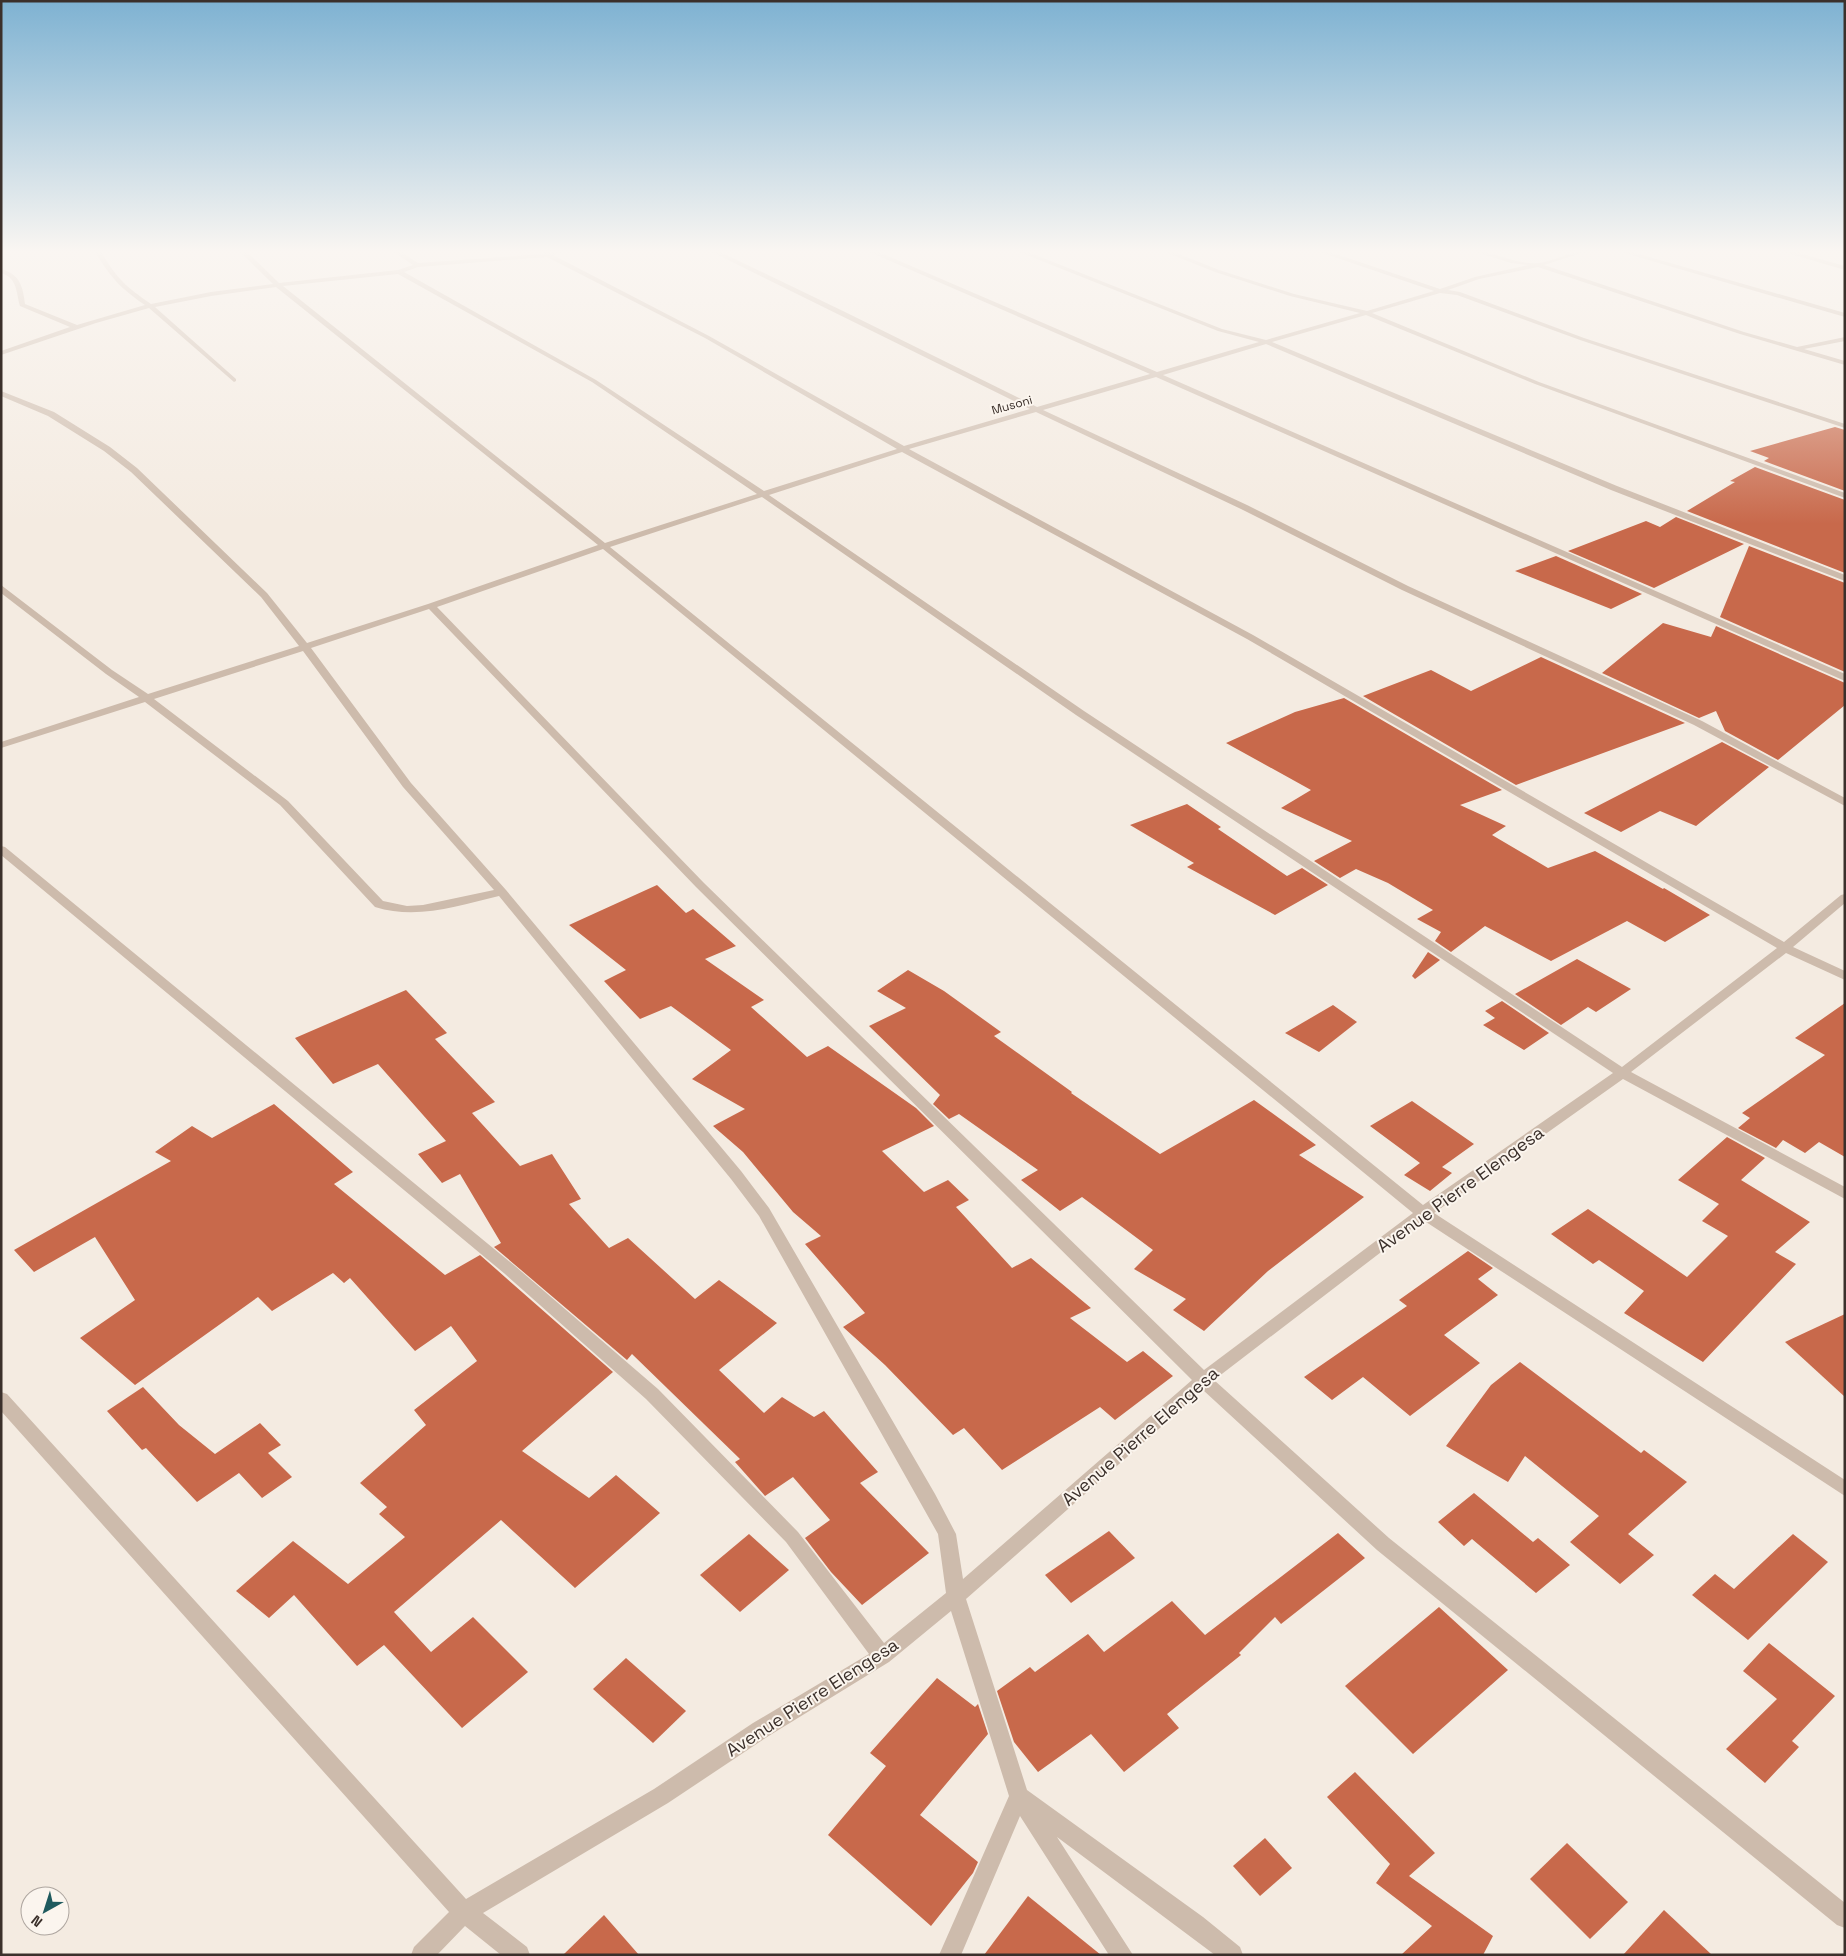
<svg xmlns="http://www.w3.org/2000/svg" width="1846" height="1956" viewBox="0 0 1846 1956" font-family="'Space Grotesk',sans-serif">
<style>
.building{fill:#c8694b}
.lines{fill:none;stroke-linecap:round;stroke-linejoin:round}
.street{fill:#cdbbac;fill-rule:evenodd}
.labels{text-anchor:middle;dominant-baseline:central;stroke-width:4;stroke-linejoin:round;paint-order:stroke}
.far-street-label{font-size:12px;fill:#3b302b;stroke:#fbf5ee}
.near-street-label{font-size:18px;fill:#3b302b;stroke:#fbf5ee}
</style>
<rect width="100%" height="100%" fill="#f4ebe1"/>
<g class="building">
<polygon points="1835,427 1845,430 1845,491 1764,461 1769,458 1750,451"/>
<polygon points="1755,467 1845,500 1845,573 1687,511 1735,482 1730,481"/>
<polygon points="1676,517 1744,544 1654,588 1568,551 1646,521 1660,527"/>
<polygon points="1749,546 1845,583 1845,672 1720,617"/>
<polygon points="1556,556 1642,594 1611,609 1515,571"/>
<polygon points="1663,623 1711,637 1716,626 1845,683 1845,705 1778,760 1725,731 1716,711 1699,718 1602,673"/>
<polygon points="1541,657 1685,723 1516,785 1363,696 1431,670 1471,691"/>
<polygon points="1344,698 1502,790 1460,805 1506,826 1492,835 1548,868 1595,851 1663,889 1664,888 1710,915 1665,942 1627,921 1551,961 1485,926 1451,952 1435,941 1441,932 1417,919 1433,910 1388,883 1356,869 1340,878 1314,861 1352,841 1281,808 1311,790 1226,743 1295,712"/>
<polygon points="1722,742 1769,767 1696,826 1660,811 1621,832 1584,813"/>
<polygon points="1187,804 1221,827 1218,829 1287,876 1302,868 1328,885 1275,915 1187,867 1194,863 1130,825"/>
<polygon points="657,885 686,913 693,909 736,946 705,959 764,1000 751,1007 807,1057 828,1046 916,1108 934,1126 882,1151 924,1192 948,1180 969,1200 956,1207 1012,1268 1031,1258 1091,1308 1070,1318 1127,1362 1143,1351 1173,1376 1115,1420 1100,1407 1002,1470 964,1428 953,1435 885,1365 843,1327 865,1313 805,1244 821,1236 793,1212 743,1152 713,1126 745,1109 692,1079 731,1050 671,1006 640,1019 604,981 626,970 569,925"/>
<polygon points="1428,952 1440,960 1415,979 1412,976"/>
<polygon points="1577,959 1631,989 1596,1012 1588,1007 1561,1025 1515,994"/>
<polygon points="908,970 944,991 1001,1032 994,1036 1072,1092 1071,1093 1160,1154 1254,1100 1316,1145 1299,1155 1364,1197 1268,1271 1204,1331 1173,1310 1186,1299 1134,1269 1153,1250 1082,1197 1060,1211 1021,1180 1038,1170 959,1114 949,1119 933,1104 940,1095 869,1026 906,1008 877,991"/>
<polygon points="406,990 447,1033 435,1039 495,1102 472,1113 520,1166 552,1154 581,1199 569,1204 609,1248 628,1238 695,1299 719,1280 777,1323 719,1370 764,1413 782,1397 814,1417 824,1411 878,1472 860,1483 929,1553 862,1605 831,1572 805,1538 830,1520 793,1477 765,1496 735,1462 740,1459 632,1354 627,1360 494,1247 501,1243 460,1174 442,1183 418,1154 446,1141 378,1064 333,1084 295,1038"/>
<polygon points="1502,1001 1549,1033 1524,1050 1483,1025 1495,1018 1485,1011"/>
<polygon points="1845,1003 1845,1157 1819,1142 1805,1153 1783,1140 1776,1148 1738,1128 1750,1118 1742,1113 1825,1055 1795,1038"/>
<polygon points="1333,1005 1357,1022 1319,1052 1285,1033"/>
<polygon points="1412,1101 1474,1144 1442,1167 1452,1173 1430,1191 1404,1175 1420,1163 1370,1126"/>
<polygon points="274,1104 353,1172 334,1184 445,1275 480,1255 613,1372 522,1451 589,1498 616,1475 660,1513 575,1588 501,1520 394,1612 431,1652 473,1617 528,1672 462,1728 384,1645 357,1666 294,1595 269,1618 236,1591 293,1541 348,1584 405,1537 379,1514 387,1507 360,1483 426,1425 414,1410 477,1361 451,1326 415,1351 350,1278 344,1283 333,1273 272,1311 258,1297 135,1385 80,1338 135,1300 95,1237 34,1272 14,1250 171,1161 155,1152 192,1126 212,1138"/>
<polygon points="1727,1137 1765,1158 1741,1180 1810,1222 1775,1252 1796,1264 1703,1362 1624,1313 1644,1291 1599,1260 1593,1264 1551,1234 1588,1209 1687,1277 1728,1236 1702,1221 1719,1204 1678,1180"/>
<polygon points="1468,1251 1493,1268 1478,1279 1498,1295 1444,1335 1480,1363 1410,1416 1363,1377 1332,1400 1304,1377 1407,1306 1399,1300"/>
<polygon points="1845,1314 1845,1397 1785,1342"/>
<polygon points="1520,1362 1641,1453 1644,1450 1687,1482 1628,1534 1654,1555 1620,1584 1570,1542 1599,1516 1525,1456 1508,1482 1446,1446 1491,1385"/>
<polygon points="143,1387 179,1425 215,1454 260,1423 281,1445 268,1453 292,1477 262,1498 239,1473 197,1502 146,1448 142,1450 107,1411"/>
<polygon points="1474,1493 1533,1542 1538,1538 1570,1565 1536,1593 1472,1539 1464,1546 1438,1522"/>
<polygon points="1109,1531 1135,1558 1071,1603 1045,1575"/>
<polygon points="1338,1533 1365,1558 1281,1624 1275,1617 1239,1653 1241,1655 1167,1714 1179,1728 1124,1772 1091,1734 1038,1772 1014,1742 997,1691 1030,1667 1035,1672 1088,1634 1104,1652 1172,1601 1205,1635"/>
<polygon points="749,1534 789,1570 740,1612 700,1575"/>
<polygon points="1793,1534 1828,1562 1748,1640 1692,1595 1715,1574 1734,1589"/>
<polygon points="1439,1607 1508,1670 1413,1754 1345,1686"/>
<polygon points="1769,1643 1835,1696 1792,1741 1799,1747 1765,1783 1726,1749 1777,1699 1743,1671"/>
<polygon points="626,1658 686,1711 653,1743 593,1689"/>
<polygon points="937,1678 975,1707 978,1704 988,1734 920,1815 978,1862 973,1873 931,1926 828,1835 886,1766 870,1753"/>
<polygon points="1355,1772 1435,1853 1409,1876 1493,1936 1483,1955 1401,1955 1432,1926 1376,1883 1390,1864 1327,1797"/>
<polygon points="1265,1838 1292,1868 1260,1896 1233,1866"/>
<polygon points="1567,1843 1628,1902 1590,1939 1530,1879"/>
<polygon points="1028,1896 1101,1955 984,1955"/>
<polygon points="1664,1910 1712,1955 1623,1955"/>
<polygon points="604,1915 639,1955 563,1955"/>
</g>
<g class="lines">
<g class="street">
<path d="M 94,250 L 100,250 C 117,279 124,285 151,304 L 211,292 L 273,284 L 238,250 L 245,250 L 279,283 L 398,270 L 413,265 L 391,250 L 398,250 L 418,263 L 545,254 L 543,250 L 549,250 L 550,253 L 567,250 L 553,255 L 709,336 L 904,446 L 1030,409 L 708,250 L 716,250 L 843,311 L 1037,407 L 1150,374 L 865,250 L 874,250 L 1157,372 L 1259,342 L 1218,331 L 1014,250 L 1023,250 L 1222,329 L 1266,340 L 1360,313 L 1290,296 L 1215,272 L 1160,250 L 1169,250 L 1219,270 L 1294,294 L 1367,311 L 1434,291 L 1314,250 L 1324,250 L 1440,289 L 1475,277 L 1528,265 L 1511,263 L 1469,250 C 1492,250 1515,265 1538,263 C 1556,261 1572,250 1591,250 L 1544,265 L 1744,332 L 1797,347 L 1845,337 L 1845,341 L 1804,349 L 1845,361 L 1845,365 L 1740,334 L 1538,267 L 1479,279 L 1448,290 L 1460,292 L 1584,338 L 1845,424 L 1845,428 L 1580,340 L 1457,295 L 1440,293 L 1372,313 L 1539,382 L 1845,493 L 1845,498 L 1535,384 L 1366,315 L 1272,342 L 1617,486 L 1845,575 L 1845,581 L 1611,490 L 1266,344 L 1163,375 L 1845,674 L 1845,681 L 1156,377 L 1043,410 L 1247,505 L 1408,586 L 1702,721 L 1845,798 L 1845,806 L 1694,725 L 1402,590 L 1241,509 L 1036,412 L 909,449 L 1253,635 L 1784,942 L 1841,895 L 1845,894 L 1845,903 L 1793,947 L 1845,971 L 1845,980 L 1786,953 L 1631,1072 L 1845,1187 L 1845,1199 L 1623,1079 L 1434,1213 L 1845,1480 L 1845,1496 L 1423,1220 L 1214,1380 L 1389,1538 L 1845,1903 L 1845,1928 L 1837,1925 L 1377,1550 L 1203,1390 L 966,1599 L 1027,1790 L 1203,1917 L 1240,1947 L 1243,1955 L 1215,1955 L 1057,1837 L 1133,1955 L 1109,1955 L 1020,1816 L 961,1955 L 939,1955 L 1009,1796 L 951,1611 L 889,1662 L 767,1737 L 668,1803 L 483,1913 L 527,1947 L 530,1955 L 501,1955 L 465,1926 L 437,1955 L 411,1955 L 414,1947 L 449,1912 L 1,1411 L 1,1392 L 7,1394 L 466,1899 L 654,1789 L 753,1723 L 869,1654 L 786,1542 L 646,1399 L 505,1274 L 1,855 L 1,846 L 5,847 L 515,1266 L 658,1389 L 798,1532 L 884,1643 L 946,1593 L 938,1534 L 759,1216 L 731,1179 L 499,896 C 457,906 417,920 375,907 L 280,805 L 145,702 L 1,748 L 1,742 L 139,697 L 106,674 L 1,593 L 1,585 L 112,670 L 148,694 L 299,646 L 261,597 L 131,472 L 104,451 L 48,416 L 1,396 L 1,391 L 54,412 L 110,447 L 137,468 L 267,593 L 307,643 L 428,604 L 598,545 L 276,287 L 211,296 L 155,307 L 236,379 L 236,381 L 234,382 L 149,308 L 96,323 L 1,355 L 1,351 L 70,327 L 20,306 C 16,293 18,278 1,273 L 1,269 C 20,274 23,287 25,304 L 77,325 L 145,305 C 119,287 111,278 94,250 ZM 547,257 L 705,338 L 897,449 L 764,491 L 596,380 L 404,272 L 418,267 ZM 398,274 L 592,382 L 757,494 L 605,543 L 283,286 ZM 902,452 L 1247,639 L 1777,948 L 1622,1067 L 1084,711 L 769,495 ZM 762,497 L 1076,715 L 1613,1073 L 1423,1205 L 610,547 ZM 603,549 L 1413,1213 L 1204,1370 L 704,883 L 437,607 ZM 429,609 L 696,887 L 1192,1380 L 963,1579 L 956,1534 L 935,1494 L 769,1208 L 741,1171 L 506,890 L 411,783 L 311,648 ZM 303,651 L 403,787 L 494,890 L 423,905 L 407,906 L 383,901 L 288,801 L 154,699 Z"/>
<polygon points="1614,250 1625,250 1845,313 1845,317"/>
<polygon points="1777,250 1788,250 1845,266 1845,270"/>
</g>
</g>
<linearGradient id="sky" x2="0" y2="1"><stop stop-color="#7eb2d2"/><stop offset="0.48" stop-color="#faf6f2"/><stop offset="1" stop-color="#faf6f2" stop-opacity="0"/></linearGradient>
<rect width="1846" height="524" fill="url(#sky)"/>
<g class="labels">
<g class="far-street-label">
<text transform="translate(1012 405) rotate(-16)">Musoni</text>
</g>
<g class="near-street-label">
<text transform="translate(1460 1189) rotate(-36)">Avenue Pierre Elengesa</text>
<text transform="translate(1140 1436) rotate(-41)">Avenue Pierre Elengesa</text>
<text transform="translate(812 1697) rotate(-33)">Avenue Pierre Elengesa</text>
</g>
</g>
<rect width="1846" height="1956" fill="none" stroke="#3b302b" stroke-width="5"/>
<g transform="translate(45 1911) rotate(219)"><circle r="24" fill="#fbf5ee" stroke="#aea6a0"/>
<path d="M0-4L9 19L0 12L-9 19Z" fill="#1f5a5e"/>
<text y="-8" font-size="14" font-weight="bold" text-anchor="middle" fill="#3b302b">N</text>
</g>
</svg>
